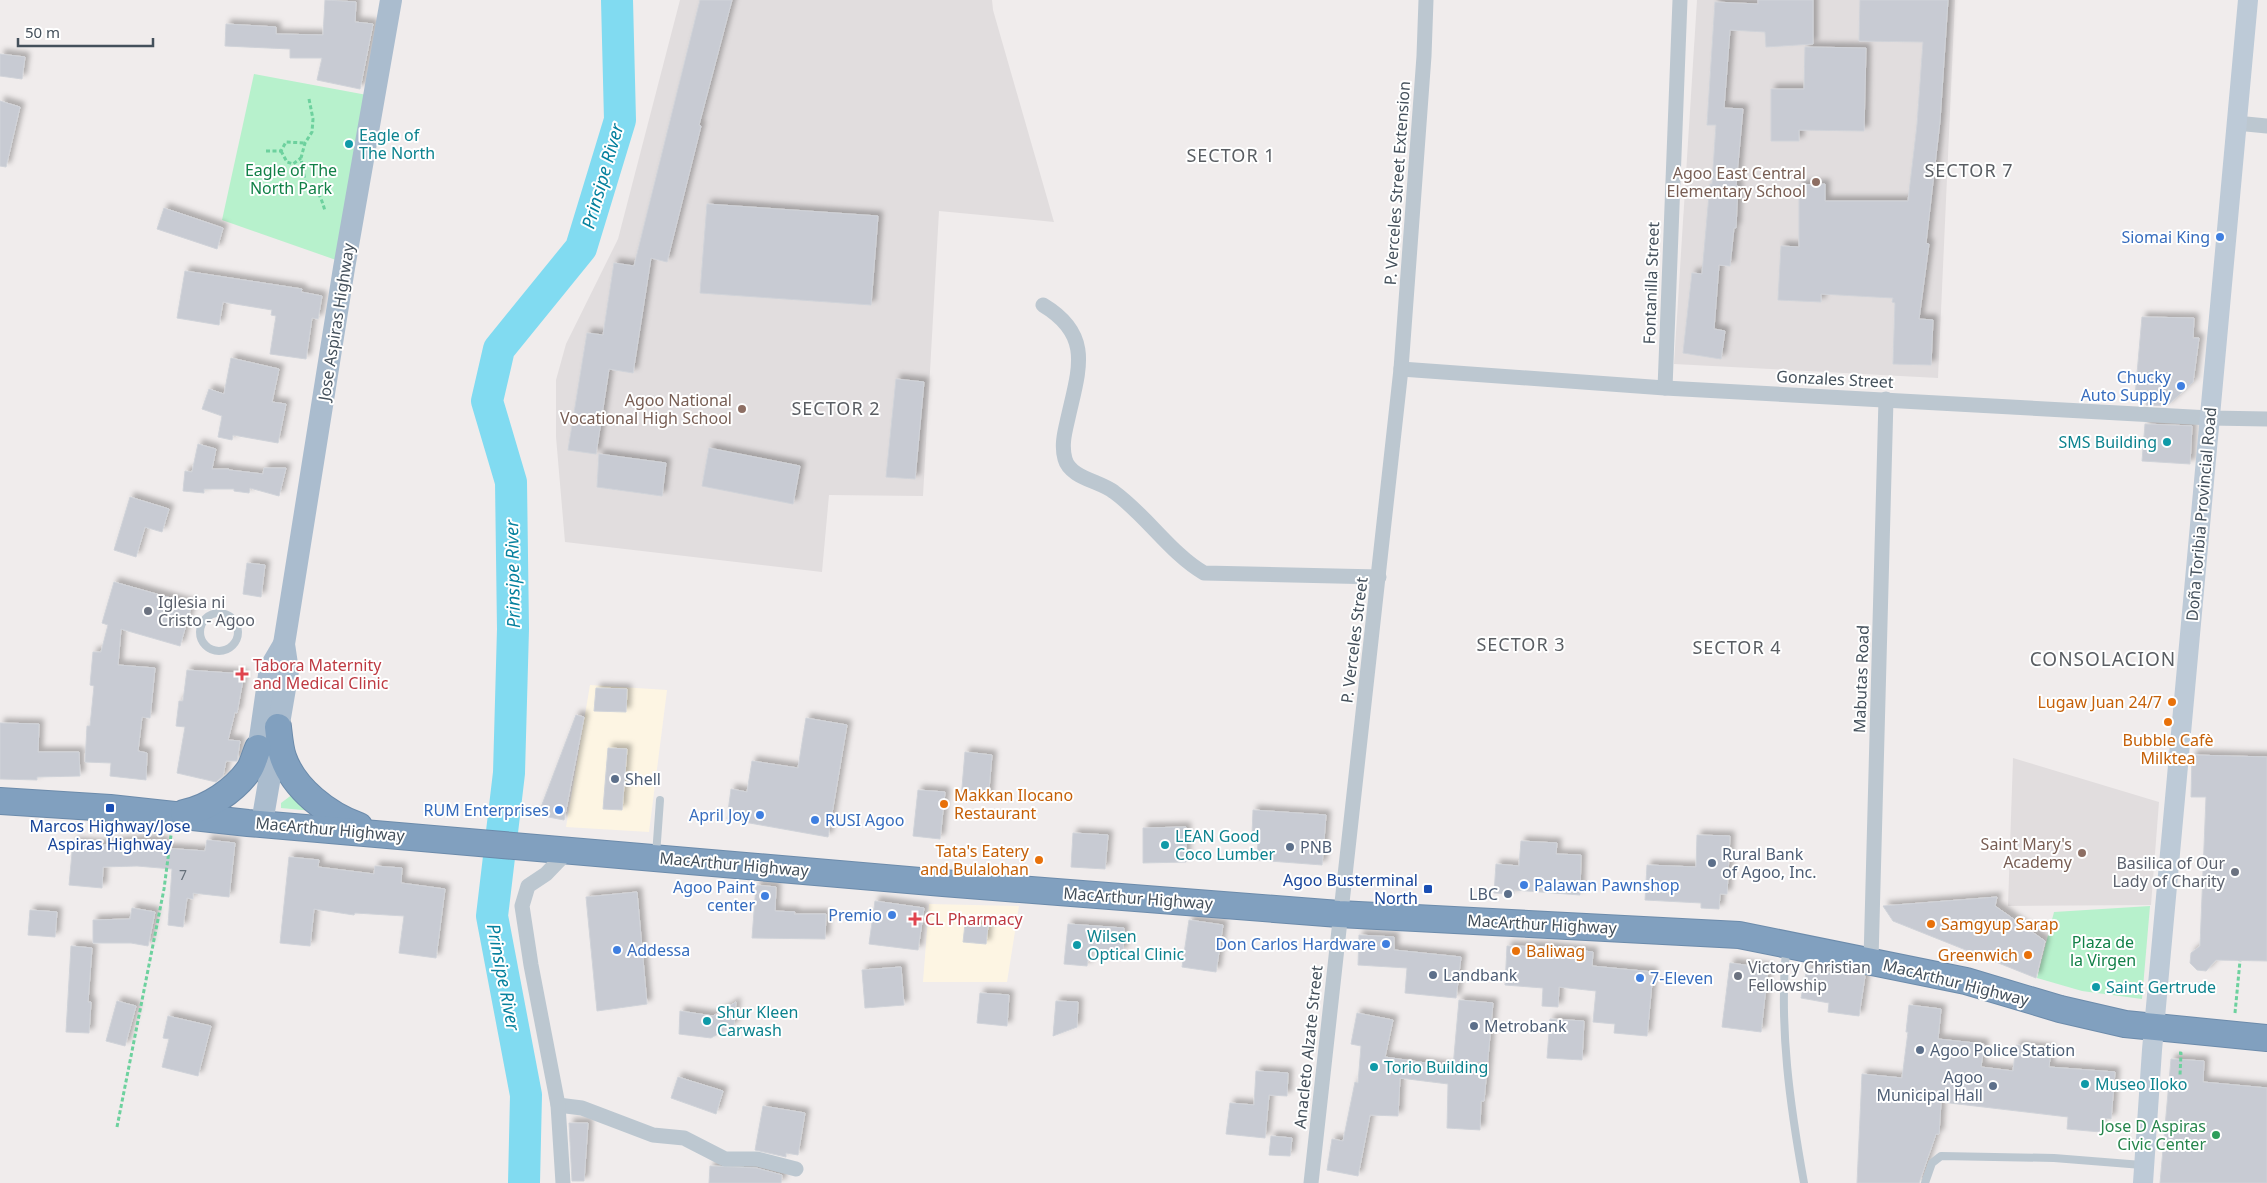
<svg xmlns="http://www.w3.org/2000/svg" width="2267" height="1183" viewBox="0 0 2267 1183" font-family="'Noto Sans',sans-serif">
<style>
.commercial{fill:#fdf5e3}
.education{fill:#e1ddde}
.green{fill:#b7f1cc}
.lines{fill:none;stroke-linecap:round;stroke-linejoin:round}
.river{stroke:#81dbf1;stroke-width:32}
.building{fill:#c8cbd3;stroke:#d0d3d9;filter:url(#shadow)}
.highway-casing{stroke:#6c8bab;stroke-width:28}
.path{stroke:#6dd19e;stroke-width:3;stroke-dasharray:4 2.5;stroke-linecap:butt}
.lane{stroke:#bcc7d0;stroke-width:8}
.street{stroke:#bcc7d0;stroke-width:15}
.secondary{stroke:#bdcad7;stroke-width:20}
.primary{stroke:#aabcce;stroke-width:22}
.highway{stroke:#81a0bf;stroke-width:26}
.culture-dot{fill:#0f9aa8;stroke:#fff;stroke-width:2}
.education-dot{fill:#8d6e63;stroke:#fff;stroke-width:2}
.shop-dot{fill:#3f7fe0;stroke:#fff;stroke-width:2}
.worship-dot{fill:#6b7280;stroke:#fff;stroke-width:2}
.health-dot{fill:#e0444e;stroke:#fff;stroke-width:2}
.food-dot{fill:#e8710a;stroke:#fff;stroke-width:2}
.service-dot{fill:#5c6f8a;stroke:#fff;stroke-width:2}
.transit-dot{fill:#1a4fb4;stroke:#fff;stroke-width:2}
.leisure-dot{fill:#2e9e5b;stroke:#fff;stroke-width:2}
.labels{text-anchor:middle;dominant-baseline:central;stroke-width:4;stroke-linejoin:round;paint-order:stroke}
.number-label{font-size:14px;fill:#656f79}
.culture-label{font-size:16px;fill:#0d838f;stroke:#fff;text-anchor:start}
.park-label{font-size:16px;fill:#118047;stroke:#fff}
.education-label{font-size:16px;fill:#785e54;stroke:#fff;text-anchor:end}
.street-label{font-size:16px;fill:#44505b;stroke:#fff}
.shop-label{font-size:16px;fill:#366cbe;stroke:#fff;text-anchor:end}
.worship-label{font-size:16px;fill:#5b616d;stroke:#fff;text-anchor:start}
.health-label{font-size:16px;fill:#be3a42;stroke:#fff;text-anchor:start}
.food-label{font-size:16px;fill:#c56008;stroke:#fff;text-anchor:end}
.service-label{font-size:16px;fill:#4e5e75;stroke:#fff;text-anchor:start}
.transit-label{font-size:16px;fill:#164399;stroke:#fff}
.leisure-label{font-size:16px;fill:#27864d;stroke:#fff;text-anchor:end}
.neighbourhood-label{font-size:18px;letter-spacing:1px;fill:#595d62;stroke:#fff}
.water-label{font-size:18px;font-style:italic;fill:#05819e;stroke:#fff}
.quarter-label{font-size:19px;letter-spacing:1px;fill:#595d62;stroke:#fff}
</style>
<defs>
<filter id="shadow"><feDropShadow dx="4.5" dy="-4.5" stdDeviation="2.5" flood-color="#0004"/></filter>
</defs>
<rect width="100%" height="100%" fill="#f0ecec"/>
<g class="commercial">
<polygon points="590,685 667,690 649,832 566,827"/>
<polygon points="929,904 1019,906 1007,982 923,982"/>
</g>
<g class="education">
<polygon points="680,0 992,0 993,10 1054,222 939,211 923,496 829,495 822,572 565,542 556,437 556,380 566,344 618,239"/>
<polygon points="1697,0 1955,0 1938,378 1674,364"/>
<polygon points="2013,758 2159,802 2151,905 2008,906"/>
</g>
<g class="green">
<polygon points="254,74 367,95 336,260 222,220"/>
<polygon points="293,794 313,811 281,808 281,803"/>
<polygon points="2150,906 2142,999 2082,991 2037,978 2054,912"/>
</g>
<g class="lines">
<polyline class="river" points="524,1183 526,1095 492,916 509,773 513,629 511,482 487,401 499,349 581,248 620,120 617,0"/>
</g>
<g class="building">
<polygon points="325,0 356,2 355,22 373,24 360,89 317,80 322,58 290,58 290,49 225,46 226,24 276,27 276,34 323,35"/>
<polygon points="700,0 732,0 699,125 701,126 667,262 651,258 633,373 609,369 596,454 568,450 587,333 603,335 614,263 634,266"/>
<polygon points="1758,0 1813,0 1813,44 1766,47 1765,32 1730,30 1724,108 1743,109 1736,186 1738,186 1736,228 1734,228 1730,266 1719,265 1714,329 1725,331 1721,359 1683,353 1692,273 1702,274 1710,184 1712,184 1716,125 1707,125 1715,2 1758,4"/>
<polygon points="1860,0 1948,0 1940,121 1926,243 1929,244 1919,319 1933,320 1931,365 1893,364 1895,303 1892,302 1893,298 1821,294 1821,302 1778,300 1781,246 1799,247 1799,185 1825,184 1825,201 1908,201 1917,125 1923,42 1859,41"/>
<polygon points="1805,47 1866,48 1864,131 1799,130 1799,141 1771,141 1771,89 1804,89"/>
<polygon points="0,54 25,57 22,79 0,76"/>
<polygon points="0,101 20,107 6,167 0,166"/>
<polygon points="707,204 878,216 871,305 700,293"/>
<polygon points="164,208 223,228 217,249 157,229"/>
<polygon points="185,271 302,289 301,292 322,296 318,319 312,318 306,359 270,354 276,316 271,315 272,310 223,302 219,325 177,318"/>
<polygon points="2142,317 2194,318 2193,338 2199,338 2193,382 2167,406 2146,405 2147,396 2135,396"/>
<polygon points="231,358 279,369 272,402 286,404 278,443 233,435 232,440 218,437 222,416 202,409 209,389 224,394"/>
<polygon points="896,379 924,382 915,479 886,477"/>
<polygon points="2145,424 2192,426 2190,464 2142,461"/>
<polygon points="198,444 216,449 212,469 229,469 229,470 263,474 264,468 286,468 279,496 250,488 249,493 234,491 234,489 204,489 204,493 183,491 185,471 192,472"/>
<polygon points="709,448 800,466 793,504 702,486"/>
<polygon points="599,454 666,463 662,496 597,487"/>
<polygon points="130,497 169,509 162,532 145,527 136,557 114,550"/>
<polygon points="247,563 265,565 261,597 243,594"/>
<polygon points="114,582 192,604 180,646 121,629 118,665 155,668 150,718 142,717 138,751 147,753 146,780 110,776 111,763 85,762 87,726 90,726 94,686 90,685 93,652 101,652 108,625 102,623"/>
<polygon points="187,670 244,674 237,713 235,712 228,740 240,741 237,761 226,761 223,776 216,782 177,773 185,727 176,726 179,701 183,701"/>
<polygon points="596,688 627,689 626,712 594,711"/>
<polygon points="576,715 584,717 564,820 538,815"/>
<polygon points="806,718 847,725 828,837 727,819 731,789 747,792 752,761 798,768"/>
<polygon points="0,723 39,724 38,752 79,752 80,776 37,777 37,780 0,779"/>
<polygon points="608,748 627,749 622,810 603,809"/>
<polygon points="965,752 992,755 988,801 961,799"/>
<polygon points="2192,755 2267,757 2267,961 2216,960 2206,971 2197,970 2190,963 2191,953 2200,946 2206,797 2191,797"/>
<polygon points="918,790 945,792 940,839 913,836"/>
<polygon points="1253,810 1326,815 1322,865 1256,860 1259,835 1252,834"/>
<polygon points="1186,827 1186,862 1143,863 1143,828"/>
<polygon points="1073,833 1108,835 1105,869 1071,867"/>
<polygon points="1697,835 1730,836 1727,894 1720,894 1719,909 1701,908 1701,903 1645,900 1647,865 1696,867"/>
<polygon points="144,840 164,841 164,848 205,851 207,840 235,843 229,897 193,893 193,899 187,898 183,927 168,925 172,869 137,866 103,867 102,888 69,885 73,842 108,845 108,843"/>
<polygon points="1521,841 1557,843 1556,854 1581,855 1580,895 1514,890 1514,894 1494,893 1496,864 1519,866"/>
<polygon points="289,857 319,860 318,867 374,874 375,866 402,868 401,883 445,889 436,958 399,953 404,916 355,913 354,915 314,909 310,946 280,943"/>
<polygon points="756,885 776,887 775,911 795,912 794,914 826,914 825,939 752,938"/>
<polygon points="637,892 647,1004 597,1011 586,897"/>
<polygon points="1997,897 1995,906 2045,941 2036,978 1893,921 1883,906"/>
<polygon points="875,901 924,908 918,950 869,944"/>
<polygon points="132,908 155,912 148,946 131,943 93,943 93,920 130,919"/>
<polygon points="30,910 57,912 55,937 28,935"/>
<polygon points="1189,920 1223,925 1216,972 1182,967"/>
<polygon points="965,924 988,926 986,944 963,942"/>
<polygon points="1068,924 1124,928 1123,952 1089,951 1087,966 1064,964"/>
<polygon points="1359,935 1394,937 1394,950 1461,957 1456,998 1405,993 1407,968 1358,965"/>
<polygon points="71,946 92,948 88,1002 91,1002 89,1033 66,1032"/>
<polygon points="1507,946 1546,947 1593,952 1592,966 1653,972 1647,1036 1614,1033 1615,1024 1593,1022 1596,991 1559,987 1558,1007 1542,1006 1543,988 1505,985"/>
<polygon points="1730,963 1768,968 1761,1032 1722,1027"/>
<polygon points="901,967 904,1005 865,1008 862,970"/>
<polygon points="1807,968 1833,973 1833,969 1865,976 1859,1016 1828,1012 1829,1003 1801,998"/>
<polygon points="980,993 1009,995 1007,1026 977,1023"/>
<polygon points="1459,1000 1493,1003 1484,1101 1481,1101 1480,1130 1447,1128 1448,1084 1400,1078 1398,1116 1370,1115 1358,1176 1327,1170 1332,1139 1343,1141 1355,1082 1358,1083 1361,1046 1351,1044 1357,1013 1393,1020 1385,1057 1453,1067"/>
<polygon points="117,1001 136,1006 125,1046 106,1041"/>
<polygon points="1056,1001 1078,1002 1077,1027 1053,1036"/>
<polygon points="736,1002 734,1025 711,1038 679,1034 680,1011 713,1016"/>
<polygon points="1909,1005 1941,1009 1938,1039 1984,1044 1981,1067 2013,1071 2016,1045 2051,1049 2049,1067 2115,1072 2111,1119 2102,1118 2100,1132 2067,1129 2068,1117 1941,1102 1939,1134 1936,1134 1919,1183 1857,1183 1862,1074 1902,1078 1908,1032 1906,1032"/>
<polygon points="168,1016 211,1026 198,1076 162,1067 169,1039 163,1038"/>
<polygon points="1550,1019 1584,1021 1582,1060 1547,1058"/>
<polygon points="2171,1059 2204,1061 2203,1082 2267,1088 2267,1183 2160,1183"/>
<polygon points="1256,1071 1288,1073 1287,1096 1269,1095 1265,1138 1226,1134 1230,1103 1254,1105"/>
<polygon points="678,1077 723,1091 716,1114 671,1098"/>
<polygon points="763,1106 805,1113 798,1155 786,1153 786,1157 755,1150"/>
<polygon points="569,1123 588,1123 584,1181 572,1181"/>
<polygon points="1271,1136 1292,1138 1290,1156 1269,1155"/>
<polygon points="710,1166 756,1168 782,1175 781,1183 709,1183"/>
</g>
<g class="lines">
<defs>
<g id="highway">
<path d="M 278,727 C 279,736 280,748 283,757 C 294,789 328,815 359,826"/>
<polyline points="0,801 110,808 248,823 943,883 1339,914 1739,935 1966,981 2060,1009 2125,1024 2267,1038"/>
<path d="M 184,813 C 208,808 234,791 249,770 C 253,764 255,755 258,748"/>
</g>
</defs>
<use href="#highway" class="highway-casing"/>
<g class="path">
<path d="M 309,99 L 313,119 L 312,132 L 305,143 L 301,158 L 305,181 C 318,189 321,197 325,211"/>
<polyline points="266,151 281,151 286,142 305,143"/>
<polyline points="281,151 287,162 293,164 301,158"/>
<polyline points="2235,1013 2240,961"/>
<polyline points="2179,1053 2181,1053 2180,1075"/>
<polyline points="117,1127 164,889 171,835"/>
</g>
<g class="lane">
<circle cx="219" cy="632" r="19"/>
<polyline points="656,855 660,800"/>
<path d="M 1786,949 C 1779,1027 1790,1106 1804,1183"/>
<polyline points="1925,1183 1932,1163 1941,1156 2054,1158 2142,1165"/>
</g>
<g class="street">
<polyline points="2236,123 2267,126"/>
<path d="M 1043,305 C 1093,335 1079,369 1068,418 C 1065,431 1061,445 1065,459 C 1070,478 1100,481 1114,492 C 1146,515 1171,554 1204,573 L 1379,577"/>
<polyline points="1401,369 1665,388 2210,418 2267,419"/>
<polyline points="1665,388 1680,0"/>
<polyline points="1871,960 1886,399"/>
<polyline points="558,1105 582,1108 653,1135 684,1138 725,1159 757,1159 796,1169"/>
<polyline points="563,1183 558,1105 531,965 522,906 528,886 546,874 570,849"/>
<polyline points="1311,1183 1401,369 1424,56 1426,0"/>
</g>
<polyline class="secondary" points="2143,1183 2152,1050 2248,0"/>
<g class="primary">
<polyline points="256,766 270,668 284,644"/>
<polyline points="262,823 288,671 284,644 344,268 391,0"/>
</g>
<use href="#highway" class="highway"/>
</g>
<g class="culture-dot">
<circle cx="349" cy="144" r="5"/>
<circle cx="2167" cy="442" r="5"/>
<circle cx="1165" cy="845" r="5"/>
<circle cx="1077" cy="945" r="5"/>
<circle cx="2096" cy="987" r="5"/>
<circle cx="707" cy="1021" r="5"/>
<circle cx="1374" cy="1067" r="5"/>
<circle cx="2085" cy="1084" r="5"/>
</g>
<g class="education-dot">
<circle cx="1816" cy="182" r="5"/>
<circle cx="742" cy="409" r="5"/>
<circle cx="2082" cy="853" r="5"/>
</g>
<g class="shop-dot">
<circle cx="2220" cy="237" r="5"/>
<circle cx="2181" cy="386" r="5"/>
<circle cx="559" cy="810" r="5"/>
<circle cx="760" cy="815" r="5"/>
<circle cx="815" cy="820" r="5"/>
<circle cx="1524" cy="885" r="5"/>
<circle cx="765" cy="896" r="5"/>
<circle cx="892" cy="915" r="5"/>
<circle cx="1386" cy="944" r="5"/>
<circle cx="617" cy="950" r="5"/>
<circle cx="1640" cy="978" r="5"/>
</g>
<g class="worship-dot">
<circle cx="148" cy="611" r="5"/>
<circle cx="2235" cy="872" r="5"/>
<circle cx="1738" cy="976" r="5"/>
</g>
<g class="health-dot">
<path d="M239.5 666.5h5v5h5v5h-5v5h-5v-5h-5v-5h5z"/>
<path d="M912.5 911.5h5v5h5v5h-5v5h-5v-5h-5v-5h5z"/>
</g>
<g class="food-dot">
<circle cx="2172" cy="702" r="5"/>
<circle cx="2168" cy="722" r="5"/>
<circle cx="944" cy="804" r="5"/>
<circle cx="1039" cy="860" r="5"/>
<circle cx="1931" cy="924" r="5"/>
<circle cx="1516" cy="951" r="5"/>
<circle cx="2028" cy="955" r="5"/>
</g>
<g class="service-dot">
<circle cx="615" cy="779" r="5"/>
<circle cx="1290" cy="847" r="5"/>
<circle cx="1712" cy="863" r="5"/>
<circle cx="1508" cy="894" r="5"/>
<circle cx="1433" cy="975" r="5"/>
<circle cx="1474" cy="1026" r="5"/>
<circle cx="1920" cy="1050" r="5"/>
<circle cx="1993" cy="1086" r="5"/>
</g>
<g class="transit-dot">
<rect x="105" y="803" width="10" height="10" rx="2.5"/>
<rect x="1423" y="884" width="10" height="10" rx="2.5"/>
</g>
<circle class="leisure-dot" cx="2216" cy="1135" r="5"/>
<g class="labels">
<g class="number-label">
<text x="183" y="874">7</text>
</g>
<g class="culture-label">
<text x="359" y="135">Eagle of<tspan x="359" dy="18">The North</tspan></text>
<text x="2157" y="442" text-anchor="end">SMS Building</text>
<text x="1175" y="836">LEAN Good<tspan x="1175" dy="18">Coco Lumber</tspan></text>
<text x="1087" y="936">Wilsen<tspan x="1087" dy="18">Optical Clinic</tspan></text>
<text x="2106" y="987">Saint Gertrude</text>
<text x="717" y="1012">Shur Kleen<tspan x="717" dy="18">Carwash</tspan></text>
<text x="1384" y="1067">Torio Building</text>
<text x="2095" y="1084">Museo Iloko</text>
</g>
<g class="park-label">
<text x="291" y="170">Eagle of The<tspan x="291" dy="18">North Park</tspan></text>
<text x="2103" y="942">Plaza de<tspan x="2103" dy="18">la Virgen</tspan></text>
</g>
<g class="education-label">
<text x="1806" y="173">Agoo East Central<tspan x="1806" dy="18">Elementary School</tspan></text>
<text x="732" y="400">Agoo National<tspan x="732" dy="18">Vocational High School</tspan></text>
<text x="2072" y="844">Saint Mary's<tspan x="2072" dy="18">Academy</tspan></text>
</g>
<g class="street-label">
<text transform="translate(1397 183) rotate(-86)">P. Verceles Street Extension</text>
<text transform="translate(1651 283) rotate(-88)">Fontanilla Street</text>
<text transform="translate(336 322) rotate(-81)">Jose Aspiras Highway</text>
<text transform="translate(1835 379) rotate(3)">Gonzales Street</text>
<text transform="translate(2201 514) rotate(-85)">Doña Toribia Provincial Road</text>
<text transform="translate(1354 640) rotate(-83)">P. Verceles Street</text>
<text transform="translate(1861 679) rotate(-88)">Mabutas Road</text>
<text transform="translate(330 829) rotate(5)">MacArthur Highway</text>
<text transform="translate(734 864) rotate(5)">MacArthur Highway</text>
<text transform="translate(1138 898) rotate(4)">MacArthur Highway</text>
<text transform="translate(1542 924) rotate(3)">MacArthur Highway</text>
<text transform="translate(1956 982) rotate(14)">MacArthur Highway</text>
<text transform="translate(1308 1047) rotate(-84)">Anacleto Alzate Street</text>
</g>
<g class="shop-label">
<text x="2210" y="237">Siomai King</text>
<text x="2171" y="377">Chucky<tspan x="2171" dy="18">Auto Supply</tspan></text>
<text x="549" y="810">RUM Enterprises</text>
<text x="750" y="815">April Joy</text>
<text x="825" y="820" text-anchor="start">RUSI Agoo</text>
<text x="1534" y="885" text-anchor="start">Palawan Pawnshop</text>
<text x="755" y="887">Agoo Paint<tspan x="755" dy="18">center</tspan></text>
<text x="882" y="915">Premio</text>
<text x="1376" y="944">Don Carlos Hardware</text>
<text x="627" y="950" text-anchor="start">Addessa</text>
<text x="1650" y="978" text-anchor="start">7-Eleven</text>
</g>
<g class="worship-label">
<text x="158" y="602">Iglesia ni<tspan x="158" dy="18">Cristo - Agoo</tspan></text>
<text x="2225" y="863" text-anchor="end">Basilica of Our<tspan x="2225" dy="18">Lady of Charity</tspan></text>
<text x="1748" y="967">Victory Christian<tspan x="1748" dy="18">Fellowship</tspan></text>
</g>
<g class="health-label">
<text x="253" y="665">Tabora Maternity<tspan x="253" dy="18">and Medical Clinic</tspan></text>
<text x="925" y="919">CL Pharmacy</text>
</g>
<g class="food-label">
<text x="2162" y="702">Lugaw Juan 24/7</text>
<text x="2168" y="740" text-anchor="middle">Bubble Cafè<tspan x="2168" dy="18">Milktea</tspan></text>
<text x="954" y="795" text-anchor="start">Makkan Ilocano<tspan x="954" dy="18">Restaurant</tspan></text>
<text x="1029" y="851">Tata's Eatery<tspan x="1029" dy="18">and Bulalohan</tspan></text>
<text x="1941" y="924" text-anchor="start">Samgyup Sarap</text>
<text x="1526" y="951" text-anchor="start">Baliwag</text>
<text x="2018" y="955">Greenwich</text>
</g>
<g class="service-label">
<text x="625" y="779">Shell</text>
<text x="1300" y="847">PNB</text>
<text x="1722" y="854">Rural Bank<tspan x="1722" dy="18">of Agoo, Inc.</tspan></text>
<text x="1498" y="894" text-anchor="end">LBC</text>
<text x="1443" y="975">Landbank</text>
<text x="1484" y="1026">Metrobank</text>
<text x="1930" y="1050">Agoo Police Station</text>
<text x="1983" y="1077" text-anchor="end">Agoo<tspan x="1983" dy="18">Municipal Hall</tspan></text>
</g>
<g class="transit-label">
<text x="110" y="826">Marcos Highway/Jose<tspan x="110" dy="18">Aspiras Highway</tspan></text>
<text x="1418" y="880" text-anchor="end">Agoo Busterminal<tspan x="1418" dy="18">North</tspan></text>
</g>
<g class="leisure-label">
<text x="2206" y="1126">Jose D Aspiras<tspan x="2206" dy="18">Civic Center</tspan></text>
</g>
<g class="neighbourhood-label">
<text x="1231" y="155">SECTOR 1</text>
<text x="1969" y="170">SECTOR 7</text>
<text x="836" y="408">SECTOR 2</text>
<text x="1521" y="644">SECTOR 3</text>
<text x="1737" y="647">SECTOR 4</text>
</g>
<g class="water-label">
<text transform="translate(602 176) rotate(-74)">Prinsipe River</text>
<text transform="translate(512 574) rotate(-91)">Prinsipe River</text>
<text transform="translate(504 977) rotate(79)">Prinsipe River</text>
</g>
<g class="quarter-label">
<text x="2103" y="659">CONSOLACION</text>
</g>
</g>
<path d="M18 38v8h135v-8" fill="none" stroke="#44505b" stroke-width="2.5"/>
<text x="25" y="38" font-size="15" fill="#44505b" stroke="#ffffff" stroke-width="4" paint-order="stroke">50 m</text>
</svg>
